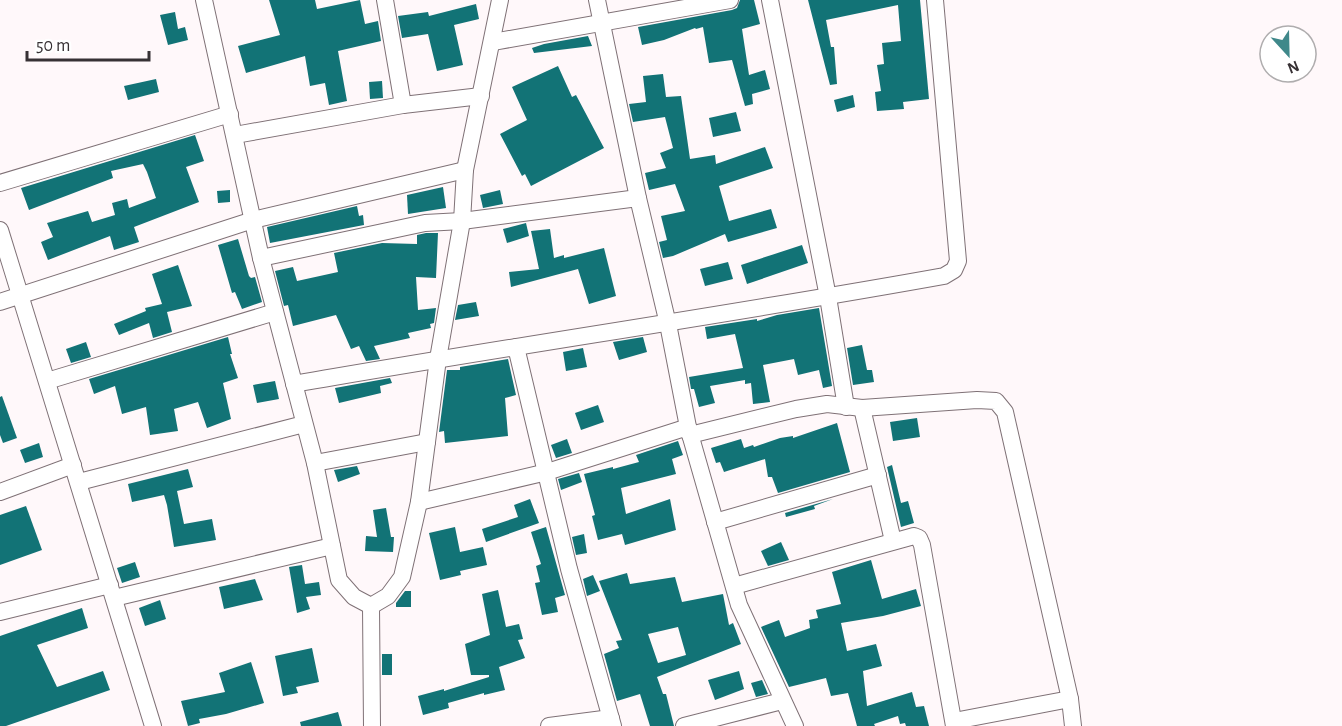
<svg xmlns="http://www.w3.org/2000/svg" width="1342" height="726" viewBox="0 0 1342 726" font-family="'Alegreya Sans',sans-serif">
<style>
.building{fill:#127376;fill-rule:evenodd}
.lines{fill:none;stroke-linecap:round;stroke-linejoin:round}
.minor-casing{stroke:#7f7176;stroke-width:18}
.minor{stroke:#fff;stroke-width:16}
</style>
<rect width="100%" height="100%" fill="#fff8fa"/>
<g class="building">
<polygon points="269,0 315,0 317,9 360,0 365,24 378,21 381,41 338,51 347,101 329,105 325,83 310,86 305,56 246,73 238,46 280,35"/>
<polygon points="740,0 754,0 760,24 742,29 749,75 765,70 770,89 752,94 753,104 745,106 732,60 709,63 703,27 696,29 695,28 664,40 642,45 638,27 732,10 737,8"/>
<polygon points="808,0 920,0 929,99 903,102 904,109 877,111 875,92 881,91 877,65 884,64 882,43 901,41 898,5 826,20 831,47 834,47 837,84 830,85"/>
<polygon points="476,4 479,19 454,25 463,65 437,71 428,34 402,38 398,16 428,12 429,16"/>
<polygon points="175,12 178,29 185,27 188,40 168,45 160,15"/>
<polygon points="588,36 592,46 534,53 532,48 544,44"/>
<polygon points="558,66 572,97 576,95 604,148 531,186 525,174 522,176 500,134 527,120 512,87"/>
<polygon points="663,74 666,97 681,96 690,159 715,155 716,164 765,147 773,168 719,186 729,221 771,209 777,228 728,242 725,234 673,256 663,258 659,242 667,240 661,216 685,211 675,184 649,190 645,173 666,168 660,153 673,148 665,117 633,122 629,104 646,102 643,76"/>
<polygon points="156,79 159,92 128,100 124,86"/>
<polygon points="382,81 383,98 370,99 369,82"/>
<polygon points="853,95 855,107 837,112 834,100"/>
<polygon points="736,112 741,131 713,137 709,118"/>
<polygon points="195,135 204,161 186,167 199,202 134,227 139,242 114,250 110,236 48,260 41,242 53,237 47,223 88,211 92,222 115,215 112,203 127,199 129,208 156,198 147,172 143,164 111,171 113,178 29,210 21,188"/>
<polygon points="443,187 446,208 408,214 407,195"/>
<polygon points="230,190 230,202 218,203 217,191"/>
<polygon points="500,190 503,204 483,208 480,195"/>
<polygon points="357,206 359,216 363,215 364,225 270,243 267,227"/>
<polygon points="526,223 529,236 507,243 503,229"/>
<polygon points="550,229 554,258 564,255 564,258 604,248 616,296 589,304 578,269 511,287 509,272 539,269 531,231"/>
<polygon points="426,233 438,233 436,278 416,277 418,310 436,308 434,323 430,324 431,328 408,333 410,338 374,346 380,359 366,361 359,346 351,349 336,315 293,326 288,305 284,306 275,271 293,267 297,281 338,272 334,253 382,243 417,244 417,235"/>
<polygon points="238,239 249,276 251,278 255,277 262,302 242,309 235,292 232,293 218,245"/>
<polygon points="802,245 808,263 747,284 741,265"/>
<polygon points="728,262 733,279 705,286 700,269"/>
<polygon points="178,265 192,306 167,312 172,332 153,338 149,323 119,335 114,324 146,311 145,308 162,304 152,274"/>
<polygon points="476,302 479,316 455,320 458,305"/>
<polygon points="819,308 832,386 823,388 819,370 798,375 794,359 763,365 770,402 753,404 751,383 745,384 745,380 710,386 715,403 699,407 694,389 691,389 689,377 743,368 735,334 707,339 705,327 757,319 757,321 777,315"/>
<polygon points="228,337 232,354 230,354 238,378 223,383 231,419 207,428 198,402 174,409 178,431 150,435 146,407 122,414 115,386 94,394 89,379"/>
<polygon points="643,337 647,352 619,360 613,342"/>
<polygon points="86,342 91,357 71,363 66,349"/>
<polygon points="862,345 867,370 872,370 874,382 853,385 847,348"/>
<polygon points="583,348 587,367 566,371 563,352"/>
<polygon points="508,359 516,395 505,398 508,436 445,443 444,431 439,432 447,370 460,370 460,367"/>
<polygon points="390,378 392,383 380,386 381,393 339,403 335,388"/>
<polygon points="275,381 279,399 257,403 253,385"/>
<polygon points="2,396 17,438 3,443 0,435 0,397"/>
<polygon points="598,405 604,422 581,430 575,413"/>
<polygon points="917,418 920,437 893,441 890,422"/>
<polygon points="837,423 850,472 778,493 772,477 768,477 765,459 724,472 720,462 716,463 711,448 741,439 744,448 753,445 754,447 780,438 793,436 793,438"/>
<polygon points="567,439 572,453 556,458 551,445"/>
<polygon points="678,441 683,455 672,459 676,474 621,488 626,514 670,499 676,530 625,545 622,534 598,540 592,516 595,515 584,474 613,467 613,469 639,462 636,455"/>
<polygon points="39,443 43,457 25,463 20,450"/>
<polygon points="892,465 901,503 908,501 914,523 901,527 887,467"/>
<polygon points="357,466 360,474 338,482 334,470"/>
<polygon points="188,469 193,487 177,491 184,524 212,519 216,540 174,547 167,505 164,495 132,502 128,484"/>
<polygon points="579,473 582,482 561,490 558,479"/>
<polygon points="530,499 539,523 486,542 482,529 518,517 514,505"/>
<polygon points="833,499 814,506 815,509 786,517 785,513"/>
<polygon points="26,506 42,550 0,565 0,515"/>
<polygon points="386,508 391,537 394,537 393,552 365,551 366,536 377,537 373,510"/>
<polygon points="455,527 460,552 483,547 487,565 460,571 461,575 440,580 429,533"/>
<polygon points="546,527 565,595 555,598 558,612 542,615 535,583 540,582 536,566 541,564 531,532"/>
<polygon points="584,534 587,553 576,555 572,537"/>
<polygon points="781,542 789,560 768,566 761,551"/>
<polygon points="871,560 882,599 916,589 921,606 883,616 841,623 847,651 876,644 882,666 863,671 867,706 912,692 916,707 924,706 929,726 906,726 905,723 900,724 898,716 874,724 875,726 857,726 848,693 831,696 826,678 789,687 761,627 779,620 785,637 810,628 809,620 818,618 816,610 841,604 832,572"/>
<polygon points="135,562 140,577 122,583 117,568"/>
<polygon points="302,565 305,584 319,582 321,595 306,597 310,609 297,613 289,567"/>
<path d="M 627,573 L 630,584 L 675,577 L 682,602 L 723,594 L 729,625 L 733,623 L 741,644 L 657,677 L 663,694 L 666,694 L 674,726 L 650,726 L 640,694 L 617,701 L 604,654 L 619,648 L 616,641 L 622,640 L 599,581 ZM 678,627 L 686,655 L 658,663 L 648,634 Z"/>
<polygon points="593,575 600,591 587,596 583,579"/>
<polygon points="255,579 263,600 224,609 219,587"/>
<polygon points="498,590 506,627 519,624 523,639 518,640 525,658 499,667 505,690 484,695 484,693 448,703 449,708 423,715 418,696 444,689 444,691 489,677 489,675 471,675 465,644 490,635 482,594"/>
<polygon points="405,591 411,591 411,607 396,607 396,603"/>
<polygon points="160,600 166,619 145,626 139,608"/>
<polygon points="82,608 88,628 37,645 57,687 103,671 110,690 6,726 0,726 0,636"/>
<polygon points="312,648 319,682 296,687 298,693 283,696 275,656"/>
<rect x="382" y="654" width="10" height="21"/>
<polygon points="251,662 264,703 226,714 199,719 200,723 188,726 181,701 225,692 219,673"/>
<polygon points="739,671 744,689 715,700 708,680"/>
<polygon points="762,680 768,694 756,697 751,683"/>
<polygon points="338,712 342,726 301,726 300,722"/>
</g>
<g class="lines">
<defs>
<g id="minor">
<polyline points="204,0 261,258 315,463 339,580 354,597 371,606"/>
<polyline points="385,0 403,105"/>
<polyline points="597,0 638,198 668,324 688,427 739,605 795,726"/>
<polyline points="770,0 828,297 846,407"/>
<polyline points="493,42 730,0"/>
<polyline points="235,135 403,105 481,96"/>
<polyline points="0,183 230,114"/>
<polyline points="0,230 153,726"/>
<polyline points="261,258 425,223 462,221 638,198"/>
<polyline points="0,302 253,220 465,170"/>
<polyline points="516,347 569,569 613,726"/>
<polyline points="47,381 275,312"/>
<path d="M 294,384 C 511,346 728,315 944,276 L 954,270 L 958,261 L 935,0"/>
<polyline points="862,408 893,541"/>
<polyline points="690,435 796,409 827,404 862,408 977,400 996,401 1005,412 1070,699 1073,726"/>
<polyline points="315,463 427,442"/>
<polyline points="79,482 304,424"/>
<polyline points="0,492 73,465"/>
<polyline points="419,502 547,472 688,427"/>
<polyline points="715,522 878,475"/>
<polyline points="734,586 914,536 919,538 922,545 954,726"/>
<polyline points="114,598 332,546"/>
<polyline points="371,606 388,596 402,577 419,502 438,359 462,221 465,170 500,0"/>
<polyline points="371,606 372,726"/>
<polyline points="0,612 110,585"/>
<polyline points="954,721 1070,699"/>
<polyline points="549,726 611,718"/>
<polyline points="684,726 782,701"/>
</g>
</defs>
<use href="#minor" class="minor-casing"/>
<use href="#minor" class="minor"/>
</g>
<g transform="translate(1288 54) rotate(158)"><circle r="28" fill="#ffffff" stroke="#afadae" stroke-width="1.5"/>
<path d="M0-4.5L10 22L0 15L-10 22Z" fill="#3f888a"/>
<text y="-9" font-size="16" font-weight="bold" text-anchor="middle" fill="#373134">N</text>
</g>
<path d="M27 51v9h122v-9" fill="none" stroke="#373134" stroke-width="3"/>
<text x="36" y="51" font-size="18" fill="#373134" stroke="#ffffff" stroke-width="4.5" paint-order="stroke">50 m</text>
</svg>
